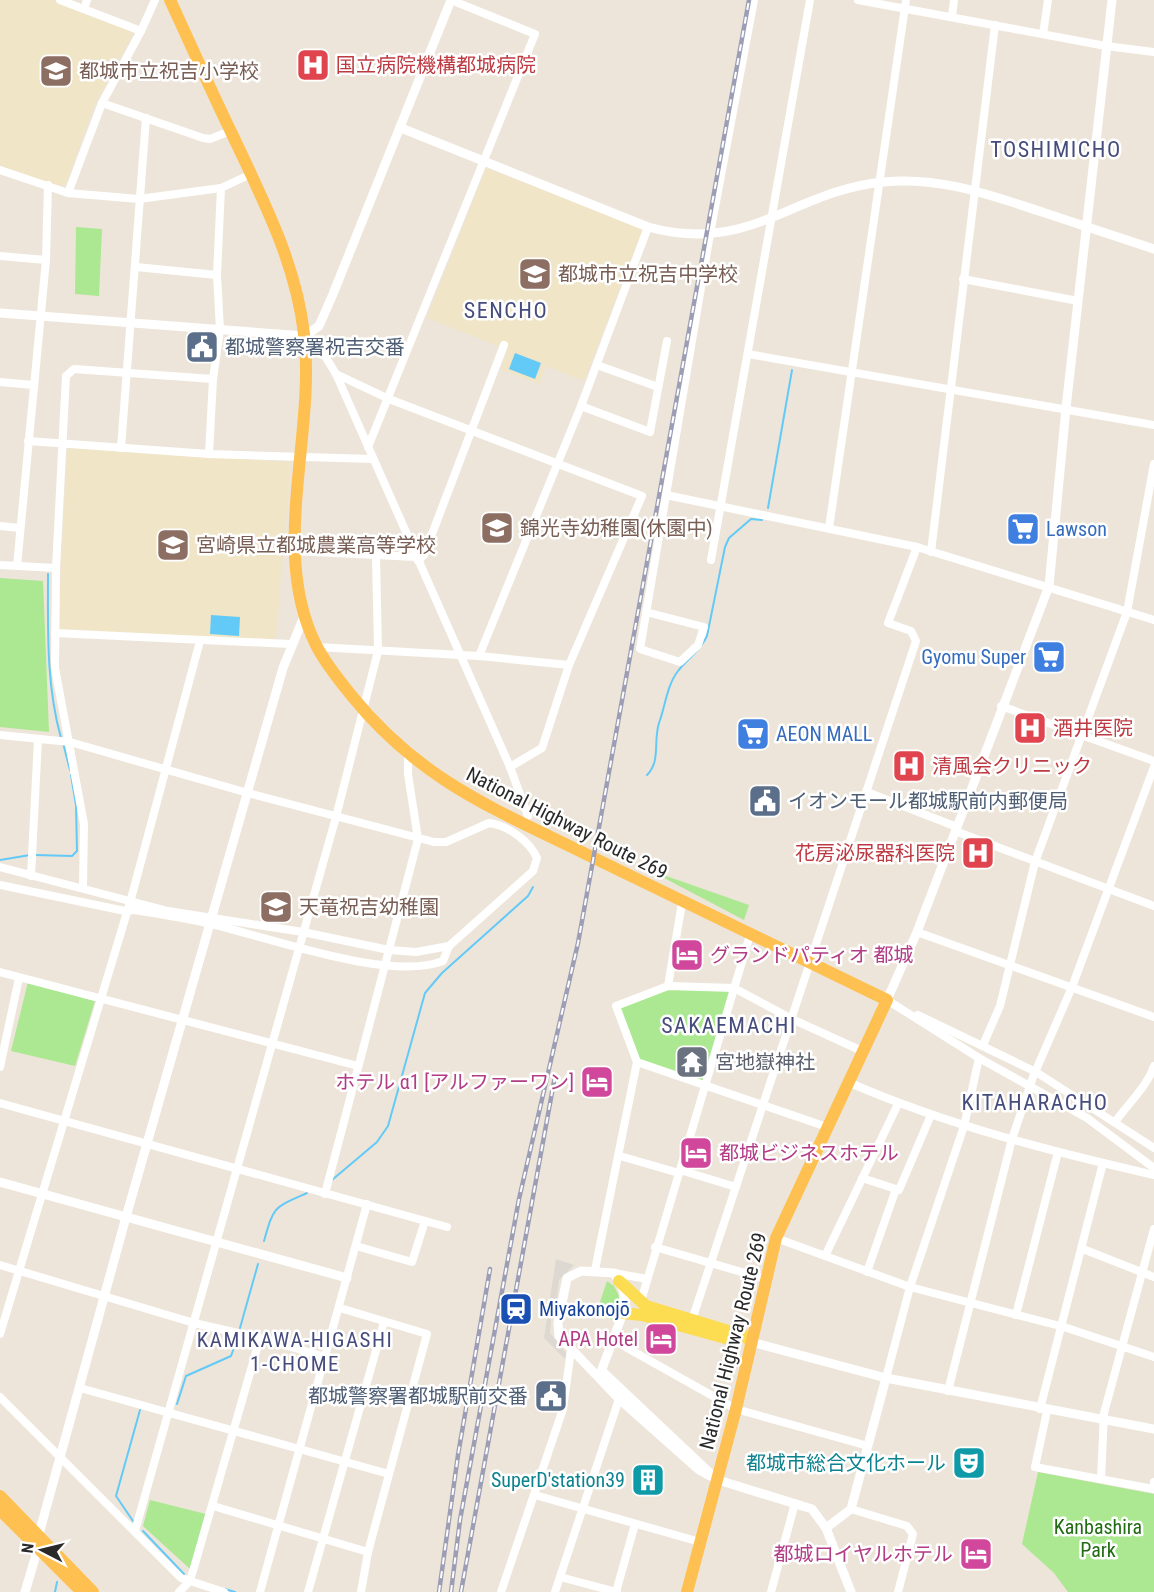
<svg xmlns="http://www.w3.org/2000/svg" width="1154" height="1592" viewBox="0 0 1154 1592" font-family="'Roboto Condensed','Noto Sans JP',sans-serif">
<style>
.education{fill:#f0e5c7}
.green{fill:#abe891}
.plaza{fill:#ddd8d1}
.water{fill:#63caf8}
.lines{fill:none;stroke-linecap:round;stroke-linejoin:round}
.stream{stroke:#63caf8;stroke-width:2}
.minor{stroke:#fff;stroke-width:8}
.tertiary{stroke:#fff;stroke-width:9}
.primary{stroke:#fcdc50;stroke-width:12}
.trunk{stroke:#fec051;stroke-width:12}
.rail-casing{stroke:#9c9eb5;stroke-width:4.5}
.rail{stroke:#fff;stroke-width:2;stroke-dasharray:7;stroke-linecap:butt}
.labels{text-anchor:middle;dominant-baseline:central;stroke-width:5;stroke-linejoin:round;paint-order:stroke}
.health-label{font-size:20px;fill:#be3a42;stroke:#fff;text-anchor:start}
.education-label{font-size:20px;fill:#785e54;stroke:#fff;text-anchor:start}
.service-label{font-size:20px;fill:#4e5e75;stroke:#fff;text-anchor:start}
.shop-label{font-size:20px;fill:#366cbe;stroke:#fff;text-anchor:start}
.street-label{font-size:20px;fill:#292929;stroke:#fff}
.hotel-label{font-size:20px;fill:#b23c85;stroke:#fff;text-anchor:end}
.worship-label{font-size:20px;fill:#5b616d;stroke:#fff;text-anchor:start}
.transit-label{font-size:20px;fill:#164399;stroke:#fff;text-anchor:start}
.culture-label{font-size:20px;fill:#0d838f;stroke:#fff;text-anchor:end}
.park-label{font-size:20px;fill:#226c14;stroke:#fff}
.neighbourhood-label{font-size:21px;letter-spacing:1.5px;fill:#464d7d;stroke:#fff}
.quarter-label{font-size:22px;letter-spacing:1.5px;fill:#464d7d;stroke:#fff}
</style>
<rect width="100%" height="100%" fill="#ede5d9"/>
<g class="education">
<polygon points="0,0 54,0 128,28 133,34 93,108 66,185 60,186 0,167"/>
<polygon points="486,168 643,229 584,381 546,366 539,384 501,369 508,350 427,318"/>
<polygon points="70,448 291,462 276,637 269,641 58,629 67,451"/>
</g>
<g class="green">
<polygon points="76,227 102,229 99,296 75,294"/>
<polygon points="0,578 43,581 49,732 0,727"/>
<polygon points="649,870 749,905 744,920"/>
<polygon points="28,982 95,1001 75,1066 11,1051"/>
<polygon points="668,986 734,988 705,1085 637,1062 616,1006"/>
<polygon points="607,1281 614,1286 620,1298 613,1320 596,1314"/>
<polygon points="1038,1472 1154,1494 1154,1592 1068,1592 1054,1573 1022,1544"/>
<polygon points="150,1500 206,1514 190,1569 143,1526"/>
</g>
<polygon class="plaza" points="556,1259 574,1265 559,1280 555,1317 551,1319 550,1333 566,1353 565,1359 544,1338"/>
<g class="water">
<polygon points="515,353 541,363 535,379 509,369"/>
<polygon points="211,615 240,617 239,636 210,634"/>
</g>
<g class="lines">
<g class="stream">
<polyline points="768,508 792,370"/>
<path d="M 48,574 C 48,629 46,685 61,738"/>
<polyline points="63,743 70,770"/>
<path d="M 647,775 C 661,761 653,742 659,723 C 665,707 667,685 678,671 C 688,658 700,651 707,636 L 725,547 L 729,538 L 751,519 L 762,520"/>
<polyline points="35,855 72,856 77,851 76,805 71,775"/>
<polyline points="0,860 30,855"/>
<polyline points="332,1180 377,1142 388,1126 425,993 442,973 528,896 533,887"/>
<path d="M 264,1241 C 274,1206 273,1208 307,1193"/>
<polyline points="240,1328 258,1264"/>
<polyline points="177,1404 186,1376 231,1356 238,1337"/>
<polyline points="133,1521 116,1496 140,1410"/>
<polyline points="143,1531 184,1574"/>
<polyline points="225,1589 235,1592"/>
<polyline points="55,1592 57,1582"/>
</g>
<g class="minor">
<polyline points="60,0 141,31"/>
<polyline points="858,0 1106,46 1154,52"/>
<polyline points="84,9 87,0"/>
<polyline points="952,17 954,0"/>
<polyline points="1043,34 1048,0"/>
<polyline points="102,103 203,138 210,139 230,131"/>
<polyline points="0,170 68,193 139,199 221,188 251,174"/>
<polyline points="68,193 102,103 141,31 155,0"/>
<polyline points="0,256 46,260"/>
<polyline points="136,267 217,275"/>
<polyline points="963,279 1078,301"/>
<polyline points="305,336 320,348 336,374 510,767 528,816"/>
<polyline points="748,354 1154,425"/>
<polyline points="597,365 658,387"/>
<polyline points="336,374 389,399 642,496 569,665 542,748 510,767"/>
<polyline points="0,382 33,385"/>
<polyline points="581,406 650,432 667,341"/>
<polyline points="28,441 209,454 372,459"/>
<polyline points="368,447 535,34 451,0"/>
<polyline points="121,448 146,118"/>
<polyline points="209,454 213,379 220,330 217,275 221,188"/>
<polyline points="666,495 917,547 1154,620"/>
<polyline points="0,526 20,528"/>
<polyline points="829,528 906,0"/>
<polyline points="295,551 416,557"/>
<polyline points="931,552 995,25"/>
<polyline points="711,560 810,0"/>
<polyline points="418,561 424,555 504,345"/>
<polyline points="0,565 56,568"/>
<polyline points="17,566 46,260 48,185"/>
<polyline points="646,612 704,627 698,645 680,662 640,649 710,234 754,0"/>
<polyline points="55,633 290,644"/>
<polyline points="317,647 479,656 569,665"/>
<polyline points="479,656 581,406 648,227"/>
<polyline points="1001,706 1154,761"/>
<path d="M 0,735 L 70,742 L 248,793 L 434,842 L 446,842 L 489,823 C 508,825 530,842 537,858 L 533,871 L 449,946 L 443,961 C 389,982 268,937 211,924 C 186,918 160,914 134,910 L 125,911 L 0,885"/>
<polyline points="867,792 957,827"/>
<polyline points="955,831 1154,906"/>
<polyline points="0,867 168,911 303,932 389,950 416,952 449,946"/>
<polyline points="31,876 38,739"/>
<polyline points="83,886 84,824 55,668 56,568 66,376 74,369 213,379"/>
<polyline points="917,932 1154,1017"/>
<polyline points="0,972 358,1066"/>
<polyline points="668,986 682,903"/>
<polyline points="887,1000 979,1058 1087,1118 1154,1168"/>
<polyline points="918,1015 1036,1072 1154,1148"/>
<polyline points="983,1045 1000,1006 1035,862 1127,612 1154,464"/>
<polyline points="637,1062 827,1127"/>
<polyline points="0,1067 19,978"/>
<path d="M 848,1082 C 946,1125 1050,1151 1154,1175"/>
<polyline points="0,1103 447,1227"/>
<path d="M 1115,1122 C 1128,1104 1148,1085 1154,1066"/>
<polyline points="620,1156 679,1173"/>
<polyline points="680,1170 736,1187"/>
<polyline points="862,1178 899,1190 931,1115"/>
<polyline points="325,1194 418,839 408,774 408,755"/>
<polyline points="776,1238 910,1287 1064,1327 1154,1357"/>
<polyline points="356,1246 412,1262 425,1221"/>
<polyline points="655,1247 766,1279"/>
<polyline points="1083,1249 1154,1277"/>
<polyline points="825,1256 898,1104"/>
<polyline points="0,1265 194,1323 260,1338 326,1357"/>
<polyline points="595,1270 637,1062 616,1006 668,986 734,988 792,1019 862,1051"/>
<polyline points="867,1272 896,1189"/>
<polyline points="614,1273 647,1279"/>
<polyline points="641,1301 750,935"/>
<polyline points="340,1308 427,1334 368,1552 361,1592"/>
<polyline points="1016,1315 1058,1152"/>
<polyline points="692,1320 916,641 911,631 888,623 917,547"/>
<polyline points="0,1334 131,899 200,641"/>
<polyline points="613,1340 736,1409 868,1446"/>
<polyline points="886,1378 910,1287 964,1126 979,1058"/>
<polyline points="80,1388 389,1474"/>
<polyline points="948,1391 1012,1139 1033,1077 1072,987 1154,767"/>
<polyline points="0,1397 181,1578 224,1592"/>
<polyline points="1040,1409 1103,1163"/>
<polyline points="1047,1411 1035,1467 1154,1489 1154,1482"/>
<polyline points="1101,1479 1104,1413 1154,1229"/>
<polyline points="535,1495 700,1542"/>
<polyline points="213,1506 368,1552"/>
<polyline points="851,1509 907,1526 913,1534 898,1592"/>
<polyline points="135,1531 336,817 378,651 376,556"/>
<polyline points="560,1577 617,1592"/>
<polyline points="179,1592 189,1582 193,1571 260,1338"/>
<polyline points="260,1592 367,1204"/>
<polyline points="308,1592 384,1322"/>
<polyline points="501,1592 563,1409 571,1350"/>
<polyline points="555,1592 619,1399"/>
<polyline points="616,1592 635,1524"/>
<polyline points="771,1592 795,1503"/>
</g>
<g class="tertiary">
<path d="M 401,128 L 648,227 C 750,255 792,191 883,182 C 939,176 990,195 1042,212 C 1079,224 1117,237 1154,249"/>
<polyline points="0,313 305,336 319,326 333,294 451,0"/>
<polyline points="887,1000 917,932 1049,586 1066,408 1112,0"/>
<polyline points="0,1182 347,1278"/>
<polyline points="751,1342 886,1378 1154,1429"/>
<polyline points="602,1371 711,1474"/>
<polyline points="599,1377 623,1313 624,1291 614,1273 581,1271 567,1278 558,1323 559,1336 619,1399 699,1470 718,1480 812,1509 826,1528 851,1592"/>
<polyline points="826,1528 851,1509 886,1378"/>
<polyline points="25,1592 38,1548 39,1534 126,1217 283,668 305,614"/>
</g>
<g class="primary">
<polyline points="619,1281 646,1306 745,1336 751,1342"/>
<polyline points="623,1313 642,1315 729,1339"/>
</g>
<g class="trunk">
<path d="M 170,0 C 191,45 211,91 233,136 C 263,200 296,263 304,334 C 316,434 269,551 316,645 C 325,663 339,680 351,695 C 423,784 500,811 598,860 C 694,907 790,954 887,1000 L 776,1238 L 736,1409 L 687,1592"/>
<polyline points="0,1496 93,1592"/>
<polyline points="0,1510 82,1592"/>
</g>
<defs>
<g id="rail">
<polyline points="439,1592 458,1455 490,1269"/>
<polyline points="451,1592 460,1520 519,1199 578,943 749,0"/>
<polyline points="461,1592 555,1076"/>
</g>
</defs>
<use href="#rail" class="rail-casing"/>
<use href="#rail" class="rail"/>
</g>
<defs>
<symbol id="hospital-square" viewBox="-11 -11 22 22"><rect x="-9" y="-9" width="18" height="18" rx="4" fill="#e0444e" stroke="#fff"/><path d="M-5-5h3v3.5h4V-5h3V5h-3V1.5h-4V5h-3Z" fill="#fff"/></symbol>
<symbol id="school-square" viewBox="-11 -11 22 22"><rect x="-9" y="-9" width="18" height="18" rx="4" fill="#8d6e63" stroke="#fff"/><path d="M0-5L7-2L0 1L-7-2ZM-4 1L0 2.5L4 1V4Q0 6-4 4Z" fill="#fff"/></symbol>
<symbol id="civic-square" viewBox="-11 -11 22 22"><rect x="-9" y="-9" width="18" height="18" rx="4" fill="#5c6f8a" stroke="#fff"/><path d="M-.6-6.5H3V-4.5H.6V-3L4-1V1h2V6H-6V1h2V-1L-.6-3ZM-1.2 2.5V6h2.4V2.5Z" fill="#fff"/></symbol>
<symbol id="supermarket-square" viewBox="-11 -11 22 22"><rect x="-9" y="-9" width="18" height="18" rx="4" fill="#3f7fe0" stroke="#fff"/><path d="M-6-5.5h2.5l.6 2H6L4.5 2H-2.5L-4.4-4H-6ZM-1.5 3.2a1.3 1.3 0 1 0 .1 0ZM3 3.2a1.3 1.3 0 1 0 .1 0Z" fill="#fff"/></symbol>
<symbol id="hotel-square" viewBox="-11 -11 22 22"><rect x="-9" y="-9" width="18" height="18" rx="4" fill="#d1479c" stroke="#fff"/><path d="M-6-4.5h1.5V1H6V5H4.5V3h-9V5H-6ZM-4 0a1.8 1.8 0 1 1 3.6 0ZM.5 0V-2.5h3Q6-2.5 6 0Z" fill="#fff"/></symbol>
<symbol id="temple-square" viewBox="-11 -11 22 22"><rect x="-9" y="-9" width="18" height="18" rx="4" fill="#6b7280" stroke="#fff"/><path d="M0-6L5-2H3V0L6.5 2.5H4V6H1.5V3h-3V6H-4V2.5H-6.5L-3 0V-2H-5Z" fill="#fff"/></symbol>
<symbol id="station-square" viewBox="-11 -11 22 22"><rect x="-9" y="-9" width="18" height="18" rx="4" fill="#1a4fb4" stroke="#fff"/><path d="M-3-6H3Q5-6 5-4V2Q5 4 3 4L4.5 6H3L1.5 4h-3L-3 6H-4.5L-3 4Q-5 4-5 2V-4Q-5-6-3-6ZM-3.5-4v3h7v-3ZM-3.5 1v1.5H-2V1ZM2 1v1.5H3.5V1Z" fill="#fff"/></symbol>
<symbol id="theatre-square" viewBox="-11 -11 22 22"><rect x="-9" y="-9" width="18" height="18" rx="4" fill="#0f9aa8" stroke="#fff"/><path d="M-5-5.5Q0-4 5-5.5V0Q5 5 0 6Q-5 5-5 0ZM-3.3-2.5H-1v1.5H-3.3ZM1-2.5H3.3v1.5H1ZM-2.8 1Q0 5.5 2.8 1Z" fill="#fff"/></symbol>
<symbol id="building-square" viewBox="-11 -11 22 22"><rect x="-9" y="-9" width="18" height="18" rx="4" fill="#0f9aa8" stroke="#fff"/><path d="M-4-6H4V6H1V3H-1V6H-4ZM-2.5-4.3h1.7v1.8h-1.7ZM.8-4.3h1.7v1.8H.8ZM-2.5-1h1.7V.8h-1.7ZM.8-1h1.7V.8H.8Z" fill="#fff"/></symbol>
</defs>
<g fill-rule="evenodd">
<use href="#hospital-square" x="294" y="46" width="38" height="38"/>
<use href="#school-square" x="37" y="52" width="38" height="38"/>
<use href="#school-square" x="516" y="255" width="38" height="38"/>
<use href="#civic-square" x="183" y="328" width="38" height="38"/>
<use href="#school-square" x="478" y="509" width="38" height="38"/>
<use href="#supermarket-square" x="1004" y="510" width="38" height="38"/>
<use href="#school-square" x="154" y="526" width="38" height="38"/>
<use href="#supermarket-square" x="1030" y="638" width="38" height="38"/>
<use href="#hospital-square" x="1011" y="709" width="38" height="38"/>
<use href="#supermarket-square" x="734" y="715" width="38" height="38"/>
<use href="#hospital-square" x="890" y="747" width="38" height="38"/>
<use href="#civic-square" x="746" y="782" width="38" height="38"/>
<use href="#hospital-square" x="959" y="834" width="38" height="38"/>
<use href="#school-square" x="257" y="888" width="38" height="38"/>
<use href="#hotel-square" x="668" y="936" width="38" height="38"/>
<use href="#temple-square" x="673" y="1043" width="38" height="38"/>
<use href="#hotel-square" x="578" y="1063" width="38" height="38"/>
<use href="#hotel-square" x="677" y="1134" width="38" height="38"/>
<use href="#station-square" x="497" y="1290" width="38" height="38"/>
<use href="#hotel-square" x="642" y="1320" width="38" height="38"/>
<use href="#civic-square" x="532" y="1377" width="38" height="38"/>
<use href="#theatre-square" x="950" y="1444" width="38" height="38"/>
<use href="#building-square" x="629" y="1461" width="38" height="38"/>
<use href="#hotel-square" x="957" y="1535" width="38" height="38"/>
</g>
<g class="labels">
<g class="health-label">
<text x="336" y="65">国立病院機構都城病院</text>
<text x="1053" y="728">酒井医院</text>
<text x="932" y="766">清風会クリニック</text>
<text x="955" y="853" text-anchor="end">花房泌尿器科医院</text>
</g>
<g class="education-label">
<text x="79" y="71">都城市立祝吉小学校</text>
<text x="558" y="274">都城市立祝吉中学校</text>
<text x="520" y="528">錦光寺幼稚園(休園中)</text>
<text x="196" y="545">宮崎県立都城農業高等学校</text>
<text x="299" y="907">天竜祝吉幼稚園</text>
</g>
<g class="service-label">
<text x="225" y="347">都城警察署祝吉交番</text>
<text x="788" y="801">イオンモール都城駅前内郵便局</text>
<text x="528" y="1396" text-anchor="end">都城警察署都城駅前交番</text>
</g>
<g class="shop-label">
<text x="1046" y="529">Lawson</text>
<text x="1026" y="657" text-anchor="end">Gyomu Super</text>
<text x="776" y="734">AEON MALL</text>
</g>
<g class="street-label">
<text transform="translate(567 823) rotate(27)">National Highway Route 269</text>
<text transform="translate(733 1341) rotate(-76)">National Highway Route 269</text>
</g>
<g class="hotel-label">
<text x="710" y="955" text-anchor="start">グランドパティオ 都城</text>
<text x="574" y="1082">ホテル α1 [アルファーワン]</text>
<text x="719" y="1153" text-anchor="start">都城ビジネスホテル</text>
<text x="638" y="1339">APA Hotel</text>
<text x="953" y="1554">都城ロイヤルホテル</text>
</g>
<g class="worship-label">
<text x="715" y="1062">宮地嶽神社</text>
</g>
<g class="transit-label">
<text x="539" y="1309">Miyakonojō</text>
</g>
<g class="culture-label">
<text x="946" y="1463">都城市総合文化ホール</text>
<text x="625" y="1480">SuperD'station39</text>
</g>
<g class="park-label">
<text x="1098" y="1527">Kanbashira<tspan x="1098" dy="23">Park</tspan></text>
</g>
<g class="neighbourhood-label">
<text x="295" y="1340">KAMIKAWA-HIGASHI<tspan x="295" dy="24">1-CHOME</tspan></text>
</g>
<g class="quarter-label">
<text x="1056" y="149">TOSHIMICHO</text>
<text x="506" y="310">SENCHO</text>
<text x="729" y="1025">SAKAEMACHI</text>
<text x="1035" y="1102">KITAHARACHO</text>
</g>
</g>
<g transform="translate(42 1550) rotate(277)" stroke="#ffffff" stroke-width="4.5" paint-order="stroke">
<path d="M0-4.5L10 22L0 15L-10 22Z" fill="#292929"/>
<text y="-9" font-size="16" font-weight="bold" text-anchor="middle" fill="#292929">N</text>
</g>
</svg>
